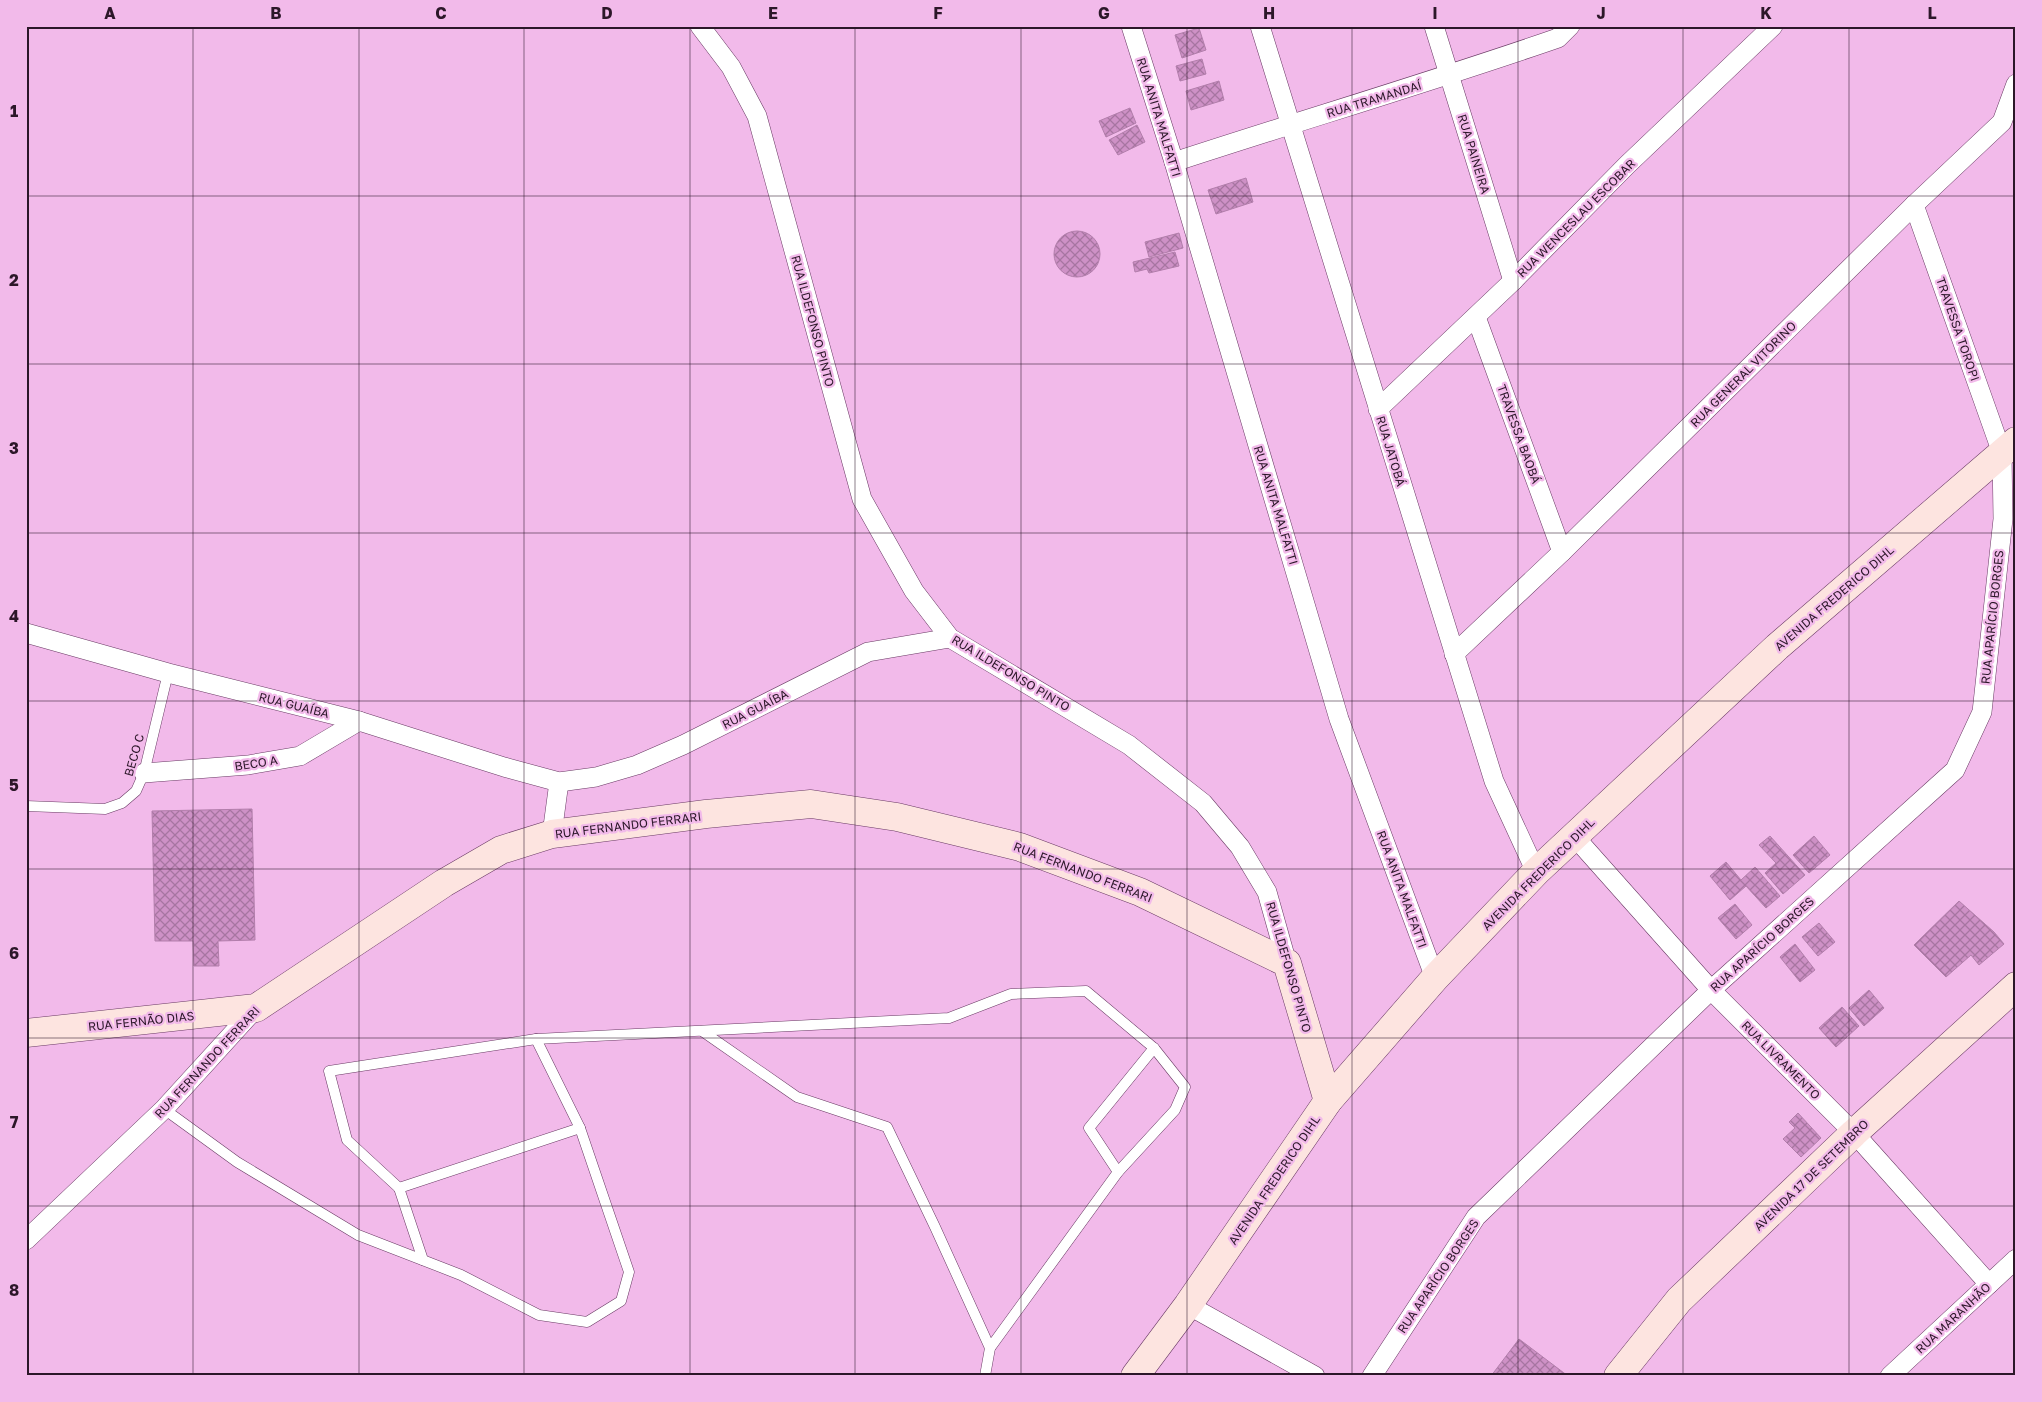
<svg xmlns="http://www.w3.org/2000/svg" width="2042" height="1402" viewBox="0 0 2042 1402" font-family="'Golos Text',sans-serif">
<style>
.building{fill:url(#building-cross-hatch);stroke:#b27eab}
.lines{fill:none;stroke-linecap:round;stroke-linejoin:round}
.lane-casing{stroke:#693a64;stroke-width:11}
.street-casing{stroke:#693a64;stroke-width:20}
.secondary-casing{stroke:#693a64;stroke-width:29}
.lane{stroke:#fff;stroke-width:10}
.street{stroke:#fff;stroke-width:19}
.secondary{stroke:#fde4e0;stroke-width:28}
.grid{fill:none;stroke:#2c1729;stroke-width:1;stroke-opacity:0.55}
.labels{text-anchor:middle;dominant-baseline:central;stroke-width:4.5;stroke-linejoin:round;paint-order:stroke}
.street-label{font-size:12px;fill:#2c1729;stroke:#f2baea}
.neatline{fill:none;stroke:#2c1729;stroke-width:2}
.grid-label{font-size:16px;text-anchor:middle;font-weight:bold;fill:#2c1729}
</style>
<defs>
<pattern id="building-cross-hatch" width="8" height="8" patternUnits="userSpaceOnUse" patternTransform="scale(1.25)"><rect width="8" height="8" fill="#ce91c6"/><path d="M0 0l8 8M0 8l8-8" fill="none" stroke="#a775a1"/></pattern>
</defs>
<rect width="100%" height="100%" fill="#f2baea"/>
<g class="building">
<polygon points="1199,28 1206,50 1182,58 1175,35"/>
<polygon points="1202,59 1206,74 1180,81 1176,66"/>
<polygon points="1219,81 1224,100 1191,110 1186,91"/>
<polygon points="1130,108 1136,123 1106,137 1099,121"/>
<polygon points="1137,125 1145,142 1118,155 1109,140"/>
<polygon points="1246,178 1253,202 1216,214 1208,190"/>
<circle cx="1077" cy="254" r="23"/>
<polygon points="1179,233 1183,248 1149,257 1145,242"/>
<polygon points="1175,252 1179,266 1149,273 1147,269 1135,272 1133,262"/>
<polygon points="252,809 255,940 218,941 219,966 194,966 193,941 155,941 152,811"/>
<polygon points="1770,836 1805,875 1783,894 1765,873 1776,863 1759,845"/>
<polygon points="1814,836 1830,855 1809,873 1793,855"/>
<polygon points="1726,862 1741,880 1755,867 1780,896 1766,908 1746,886 1730,900 1710,876"/>
<polygon points="1959,901 1994,932 2004,944 1979,965 1971,955 1946,977 1914,945"/>
<polygon points="1735,904 1752,925 1736,939 1718,918"/>
<polygon points="1819,923 1835,942 1818,956 1802,937"/>
<polygon points="1795,944 1815,970 1800,982 1780,957"/>
<polygon points="1869,990 1884,1008 1864,1026 1849,1008"/>
<polygon points="1842,1007 1859,1026 1836,1047 1819,1028"/>
<polygon points="1798,1113 1821,1138 1801,1157 1783,1139 1795,1128 1789,1122"/>
<polygon points="1519,1339 1568,1376 1491,1376"/>
</g>
<g class="lines">
<defs>
<g id="lane">
<polyline points="26,806 105,809 122,803 136,791 144,773 168,673"/>
<polyline points="702,1031 797,1097 887,1127 935,1227 990,1348"/>
<polyline points="164,1109 237,1162 358,1235 461,1275 539,1315 587,1322 621,1301 629,1272 580,1128 536,1039"/>
<polyline points="1118,1172 1089,1128 1154,1048"/>
<polyline points="399,1188 347,1140 329,1071 536,1039 949,1018 1011,994 1086,991 1154,1048 1185,1087 1175,1110 1118,1172 990,1348 985,1376"/>
<polyline points="423,1260 399,1188 580,1128"/>
</g>
<g id="street">
<polyline points="700,26 731,67 757,116 862,499 914,591 950,638 1129,745 1203,803 1240,847 1267,892 1287,963"/>
<polyline points="1131,26 1174,162 1339,719 1435,978"/>
<polyline points="1260,26 1494,781 1536,872"/>
<polyline points="1434,26 1513,281"/>
<path d="M 1174,162 C 1302,120 1431,82 1558,38 L 1570,26"/>
<polyline points="1476,317 1562,552"/>
<polyline points="1378,409 1513,281 1627,165 1773,26"/>
<polyline points="26,633 168,673 359,721 504,767 559,782 596,777 637,765 683,745 868,652 950,638"/>
<polyline points="1454,654 1562,552 1914,205 2002,122 2016,84"/>
<polyline points="144,773 248,765 300,756 359,721"/>
<polyline points="552,834 559,782"/>
<polyline points="1574,836 1711,990 1854,1133 1989,1284"/>
<polyline points="26,1240 164,1109 256,1008"/>
<polyline points="1188,1305 1315,1376"/>
<polyline points="1372,1376 1476,1217 1711,990 1955,770 1982,712 2003,519 2002,453 1914,205"/>
<polyline points="1890,1376 2016,1259"/>
</g>
<g id="secondary">
<polyline points="26,1033 256,1008 444,883 501,850 552,834 706,814 811,804 897,817 1020,847 1140,892 1287,963 1328,1101"/>
<polyline points="1135,1376 1188,1305 1328,1101 1435,978 1536,872 1777,647 2016,441"/>
<polyline points="1618,1376 1679,1300 1854,1133 2016,986"/>
</g>
</defs>
<use href="#lane" class="lane-casing"/>
<use href="#street" class="street-casing"/>
<use href="#secondary" class="secondary-casing"/>
<use href="#lane" class="lane"/>
<use href="#street" class="street"/>
<use href="#secondary" class="secondary"/>
</g>
<path class="grid" d="M 193,26 L 193,1376M 359,26 L 359,1376M 524,26 L 524,1376M 690,26 L 690,1376M 855,26 L 855,1376M 1021,26 L 1021,1376M 1187,26 L 1187,1376M 1352,26 L 1352,1376M 1518,26 L 1518,1376M 1683,26 L 1683,1376M 1849,26 L 1849,1376M 26,196 L 2016,196M 26,364 L 2016,364M 26,533 L 2016,533M 26,701 L 2016,701M 26,869 L 2016,869M 26,1038 L 2016,1038M 26,1206 L 2016,1206"/>
<g class="labels">
<g class="street-label">
<text transform="translate(1374 99) rotate(-17)">RUA TRAMANDAÍ</text>
<text transform="translate(1159 117) rotate(73)">RUA ANITA MALFATTI</text>
<text transform="translate(1474 154) rotate(73)">RUA PAINEIRA</text>
<text transform="translate(1576 218) rotate(-45)">RUA WENCESLAU ESCOBAR</text>
<text transform="translate(813 321) rotate(75)">RUA ILDEFONSO PINTO</text>
<text transform="translate(1958 329) rotate(71)">TRAVESSA TOROPI</text>
<text transform="translate(1743 374) rotate(-45)">RUA GENERAL VITORINO</text>
<text transform="translate(1519 434) rotate(70)">TRAVESSA BAOBÁ</text>
<text transform="translate(1391 451) rotate(73)">RUA JATOBÁ</text>
<text transform="translate(1276 505) rotate(73)">RUA ANITA MALFATTI</text>
<text transform="translate(1834 598) rotate(-41)">AVENIDA FREDERICO DIHL</text>
<text transform="translate(1992 617) rotate(-84)">RUA APARÍCIO BORGES</text>
<text transform="translate(1011 673) rotate(31)">RUA ILDEFONSO PINTO</text>
<text transform="translate(294 705) rotate(14)">RUA GUAÍBA</text>
<text transform="translate(755 709) rotate(-27)">RUA GUAÍBA</text>
<text transform="translate(134 755) rotate(-74)">BECO C</text>
<text transform="translate(256 763) rotate(-9)">BECO A</text>
<text transform="translate(628 825) rotate(-7)">RUA FERNANDO FERRARI</text>
<text transform="translate(1083 872) rotate(21)">RUA FERNANDO FERRARI</text>
<text transform="translate(1538 874) rotate(-45)">AVENIDA FREDERICO DIHL</text>
<text transform="translate(1402 889) rotate(70)">RUA ANITA MALFATTI</text>
<text transform="translate(1762 944) rotate(-42)">RUA APARÍCIO BORGES</text>
<text transform="translate(1289 967) rotate(74)">RUA ILDEFONSO PINTO</text>
<text transform="translate(141 1021) rotate(-6)">RUA FERNÃO DIAS</text>
<text transform="translate(1781 1060) rotate(45)">RUA LIVRAMENTO</text>
<text transform="translate(207 1062) rotate(-47)">RUA FERNANDO FERRARI</text>
<text transform="translate(1811 1175) rotate(-44)">AVENIDA 17 DE SETEMBRO</text>
<text transform="translate(1274 1180) rotate(-56)">AVENIDA FREDERICO DIHL</text>
<text transform="translate(1438 1276) rotate(-56)">RUA APARÍCIO BORGES</text>
<text transform="translate(1953 1318) rotate(-43)">RUA MARANHÃO</text>
</g>
</g>
<rect width="2042" height="1402" fill="none" stroke="#f2baea" stroke-width="55"/>
<rect x="28" y="28" width="1986" height="1346" class="neatline"/>
<g class="grid-label">
<text x="110" y="19">A</text>
<text x="276" y="19">B</text>
<text x="441" y="19">C</text>
<text x="607" y="19">D</text>
<text x="773" y="19">E</text>
<text x="938" y="19">F</text>
<text x="1104" y="19">G</text>
<text x="1269" y="19">H</text>
<text x="1435" y="19">I</text>
<text x="1601" y="19">J</text>
<text x="1766" y="19">K</text>
<text x="1932" y="19">L</text>
<text x="14" y="117">1</text>
<text x="14" y="286">2</text>
<text x="14" y="454">3</text>
<text x="14" y="622">4</text>
<text x="14" y="791">5</text>
<text x="14" y="959">6</text>
<text x="14" y="1128">7</text>
<text x="14" y="1296">8</text>
</g>
</svg>
